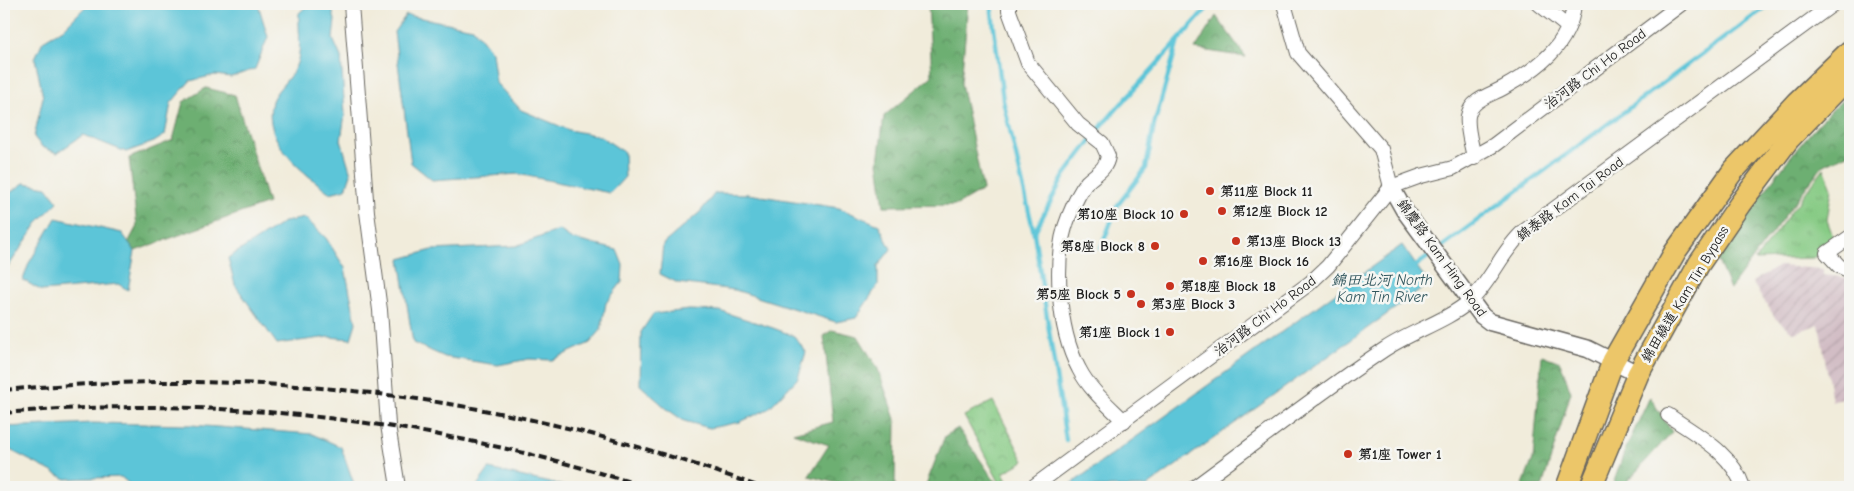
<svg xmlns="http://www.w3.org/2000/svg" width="1854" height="491" viewBox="0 0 1854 491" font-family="'Comic Neue','LXGW WenKai TC',sans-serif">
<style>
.industrial{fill:url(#industrial-furrows)}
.grass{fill:url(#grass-tufts);stroke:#527450}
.forest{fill:url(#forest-crowns);stroke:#446647}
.park{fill:url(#park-crowns);stroke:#527450}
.water{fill:#5cc5d8;stroke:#3c707a}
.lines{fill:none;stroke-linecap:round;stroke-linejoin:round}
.stream{stroke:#5cc5d8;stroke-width:4.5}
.minor-casing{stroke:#67655f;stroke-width:16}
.tertiary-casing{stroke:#67655f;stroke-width:19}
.primary-casing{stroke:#67655f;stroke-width:24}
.minor{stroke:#fff;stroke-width:14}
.tertiary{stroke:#fff;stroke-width:16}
.primary{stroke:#ecc669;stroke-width:21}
.rail{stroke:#1c1c1c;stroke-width:4;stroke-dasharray:8 4;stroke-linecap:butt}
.poi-dot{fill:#c8321e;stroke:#f6f6f2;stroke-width:2}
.labels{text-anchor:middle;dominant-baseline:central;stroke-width:5;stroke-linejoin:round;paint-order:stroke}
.street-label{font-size:14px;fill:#1c1c1c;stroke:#f6f6f2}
.poi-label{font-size:14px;font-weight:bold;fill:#1c1c1c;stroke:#f6f6f2;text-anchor:start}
.water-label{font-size:15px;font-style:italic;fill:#32575e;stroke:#f6f6f2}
</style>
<defs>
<pattern id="industrial-furrows" width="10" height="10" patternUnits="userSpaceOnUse" patternTransform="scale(1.25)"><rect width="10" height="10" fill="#d2bdc5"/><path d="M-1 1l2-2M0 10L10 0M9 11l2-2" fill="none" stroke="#b4a2a9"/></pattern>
<pattern id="grass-tufts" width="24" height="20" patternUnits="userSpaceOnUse" patternTransform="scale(1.25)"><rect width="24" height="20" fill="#87cb85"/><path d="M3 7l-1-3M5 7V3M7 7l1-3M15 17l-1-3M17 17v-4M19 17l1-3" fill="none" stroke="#74ae72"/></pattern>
<pattern id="forest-crowns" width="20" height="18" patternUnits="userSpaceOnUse" patternTransform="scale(1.25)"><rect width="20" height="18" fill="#6daf72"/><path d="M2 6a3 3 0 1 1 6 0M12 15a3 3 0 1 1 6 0" fill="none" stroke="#598e5d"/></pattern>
<pattern id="park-crowns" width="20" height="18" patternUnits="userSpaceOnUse" patternTransform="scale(1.25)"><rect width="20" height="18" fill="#87cb85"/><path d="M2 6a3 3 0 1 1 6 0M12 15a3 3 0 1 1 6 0" fill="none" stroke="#74ae72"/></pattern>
</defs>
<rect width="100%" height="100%" fill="#f6f6f2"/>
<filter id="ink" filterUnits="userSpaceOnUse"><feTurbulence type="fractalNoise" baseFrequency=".02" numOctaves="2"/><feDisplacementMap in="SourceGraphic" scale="10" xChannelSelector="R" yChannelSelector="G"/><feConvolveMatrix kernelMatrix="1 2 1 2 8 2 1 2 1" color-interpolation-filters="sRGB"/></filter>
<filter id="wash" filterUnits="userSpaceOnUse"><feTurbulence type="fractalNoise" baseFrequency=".0096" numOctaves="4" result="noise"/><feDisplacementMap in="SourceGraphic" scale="20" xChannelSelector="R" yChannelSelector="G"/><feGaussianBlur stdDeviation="1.12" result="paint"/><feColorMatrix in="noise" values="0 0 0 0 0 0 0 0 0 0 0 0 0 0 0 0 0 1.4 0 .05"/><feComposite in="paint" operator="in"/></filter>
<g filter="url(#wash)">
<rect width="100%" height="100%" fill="#f1ecdb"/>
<polygon class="industrial" points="1779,266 1823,269 1823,275 1850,278 1850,398 1832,401 1819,324 1794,333 1776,319 1752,282"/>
<polygon class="grass" points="1824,168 1832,188 1827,220 1835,242 1813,258 1755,260"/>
<g class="forest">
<polygon points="928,4 968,4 961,83 983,190 957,205 884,206 878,162 884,116 932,76"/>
<polygon points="1216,16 1246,57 1195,49"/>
<polygon points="206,88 235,95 268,203 121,256 137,226 129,158 173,140 183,102"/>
<path d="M 1850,93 L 1850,153 L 1822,166 L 1730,289 L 1718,261 C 1756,202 1797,140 1850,93 Z"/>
<polygon points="832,330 858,336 878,369 896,422 895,486 851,487 809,476 829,445 793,433 833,422 824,336"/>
<polygon points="1542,355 1560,362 1571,392 1542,487 1522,487 1533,459"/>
<polygon points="1650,397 1672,432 1626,483 1625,487 1612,487 1625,450"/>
<polygon points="958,428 999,487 925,487 945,436"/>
</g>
<polygon class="park" points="993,401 1024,461 1003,473 1010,487 1002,487 964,416"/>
<g class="water">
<polygon points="88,4 258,4 268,37 255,69 231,77 215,75 190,81 171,103 165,135 154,142 126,152 83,135 57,153 42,147 34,137 43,97 35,58 43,41 63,29"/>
<path d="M 309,4 L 331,6 L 335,20 L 333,39 L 341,57 L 345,114 L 341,140 L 351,174 L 346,189 L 330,193 C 303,172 261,142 272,101 C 276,89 293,77 297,63 C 302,48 298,28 299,13 Z"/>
<polygon points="406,15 473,28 492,52 496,83 521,110 569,130 600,136 624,152 625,177 610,193 518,174 432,180 411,163 394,32"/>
<polygon points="24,183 47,187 58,202 39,221 4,273 4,197"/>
<polygon points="715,193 748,194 839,208 879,225 891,249 878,266 878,285 856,318 836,322 735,290 678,283 660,274 663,244 700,212"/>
<polygon points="56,218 122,233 135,251 128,290 118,284 42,291 23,280 29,263"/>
<polygon points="305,218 326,238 345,268 356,323 351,339 329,337 277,344 235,285 228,258 284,222"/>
<polygon points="559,230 572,239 617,250 623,265 622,282 606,303 601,330 590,343 552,360 529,359 498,365 445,357 413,343 400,259 432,250 516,246"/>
<polygon points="1402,245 1429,284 1146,487 1067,487"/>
<polygon points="689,310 720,311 773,328 794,336 806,352 798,378 768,409 740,422 710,428 684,421 667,409 640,385 641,332 653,314"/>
<polygon points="93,423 191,425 312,434 341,447 355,487 133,487 121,477 66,479 10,450 4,449 4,427"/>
<polygon points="489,469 568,487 476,487"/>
</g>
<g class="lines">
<g class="stream">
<polyline points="991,4 1003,100 1034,233 1066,440"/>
<polyline points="1034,233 1064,176 1104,123 1211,4"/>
<polyline points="1101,248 1117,206 1146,168 1154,125 1178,41"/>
<polyline points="1413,268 1770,4"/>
</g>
</g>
</g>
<g filter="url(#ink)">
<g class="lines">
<defs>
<g id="minor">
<polyline points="351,4 367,212 380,310 388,425 398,487"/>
<path d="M 1009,4 L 1009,11 L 1028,63 L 1078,124 L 1102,143 L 1108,156 C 1106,170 1096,173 1087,182 C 1080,191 1073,206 1069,216 C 1052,256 1058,330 1079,369 C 1089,389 1108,405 1124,421"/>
<polyline points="1284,4 1298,53 1381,149 1391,187"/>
<polyline points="1539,4 1568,27"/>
<path d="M 1474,158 C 1472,145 1466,129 1468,116 C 1471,99 1491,95 1503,88 C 1537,69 1570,46 1574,4"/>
<polyline points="1850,237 1827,253 1839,266 1850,271"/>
<path d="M 1668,415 C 1696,435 1732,452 1743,487"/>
<polyline points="1033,487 1310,283 1328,266 1391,187 1421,176 1453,168 1494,145 1681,4"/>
<path d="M 1195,487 C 1258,441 1320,392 1385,349 C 1412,331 1445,322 1470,301 C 1491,282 1501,252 1523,232 L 1833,4"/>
</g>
<polyline id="tertiary" points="1391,187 1404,210 1482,316 1490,322 1588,349 1638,374"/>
<g id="primary">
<polyline points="1567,487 1613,361 1675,252 1733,171 1797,102 1850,51"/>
<polyline points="1591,487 1638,374 1699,264 1740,204 1788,140 1850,76"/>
</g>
</defs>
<use href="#minor" class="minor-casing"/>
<use href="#tertiary" class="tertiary-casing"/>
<use href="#primary" class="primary-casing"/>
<use href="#minor" class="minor"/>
<use href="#tertiary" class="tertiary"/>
<use href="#primary" class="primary"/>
<g class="rail">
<path d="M 4,390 C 268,366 511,395 760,487"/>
<path d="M 4,413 C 221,394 439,421 646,487"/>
</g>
</g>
</g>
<g class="poi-dot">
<circle cx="1210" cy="191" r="5"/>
<circle cx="1222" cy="211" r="5"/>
<circle cx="1184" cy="214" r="5"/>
<circle cx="1236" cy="241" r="5"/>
<circle cx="1155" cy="246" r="5"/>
<circle cx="1203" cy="261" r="5"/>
<circle cx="1170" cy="286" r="5"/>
<circle cx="1131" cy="294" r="5"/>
<circle cx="1141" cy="304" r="5"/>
<circle cx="1170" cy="332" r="5"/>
<circle cx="1348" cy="454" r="5"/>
</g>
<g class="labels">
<g class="street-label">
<text transform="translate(1595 69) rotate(-37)">治河路 Chi Ho Road</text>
<text transform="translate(1570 199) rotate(-37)">錦泰路 Kam Tai Road</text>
<text transform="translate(1442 258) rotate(54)">錦慶路 Kam Hing Road</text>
<text transform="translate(1685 294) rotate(-59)">錦田繞道 Kam Tin Bypass</text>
<text transform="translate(1265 316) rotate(-37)">治河路 Chi Ho Road</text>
</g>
<g class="poi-label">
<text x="1220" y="191">第11座 Block 11</text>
<text x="1232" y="211">第12座 Block 12</text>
<text x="1174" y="214" text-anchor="end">第10座 Block 10</text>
<text x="1246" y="241">第13座 Block 13</text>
<text x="1145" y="246" text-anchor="end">第8座 Block 8</text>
<text x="1213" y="261">第16座 Block 16</text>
<text x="1180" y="286">第18座 Block 18</text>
<text x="1121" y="294" text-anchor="end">第5座 Block 5</text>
<text x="1151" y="304">第3座 Block 3</text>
<text x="1160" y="332" text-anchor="end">第1座 Block 1</text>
<text x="1358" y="454">第1座 Tower 1</text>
</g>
<g class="water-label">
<text x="1382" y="280">錦田北河 North<tspan x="1382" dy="17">Kam Tin River</tspan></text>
</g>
</g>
<rect width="1854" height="491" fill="none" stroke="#f6f6f2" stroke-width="20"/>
</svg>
